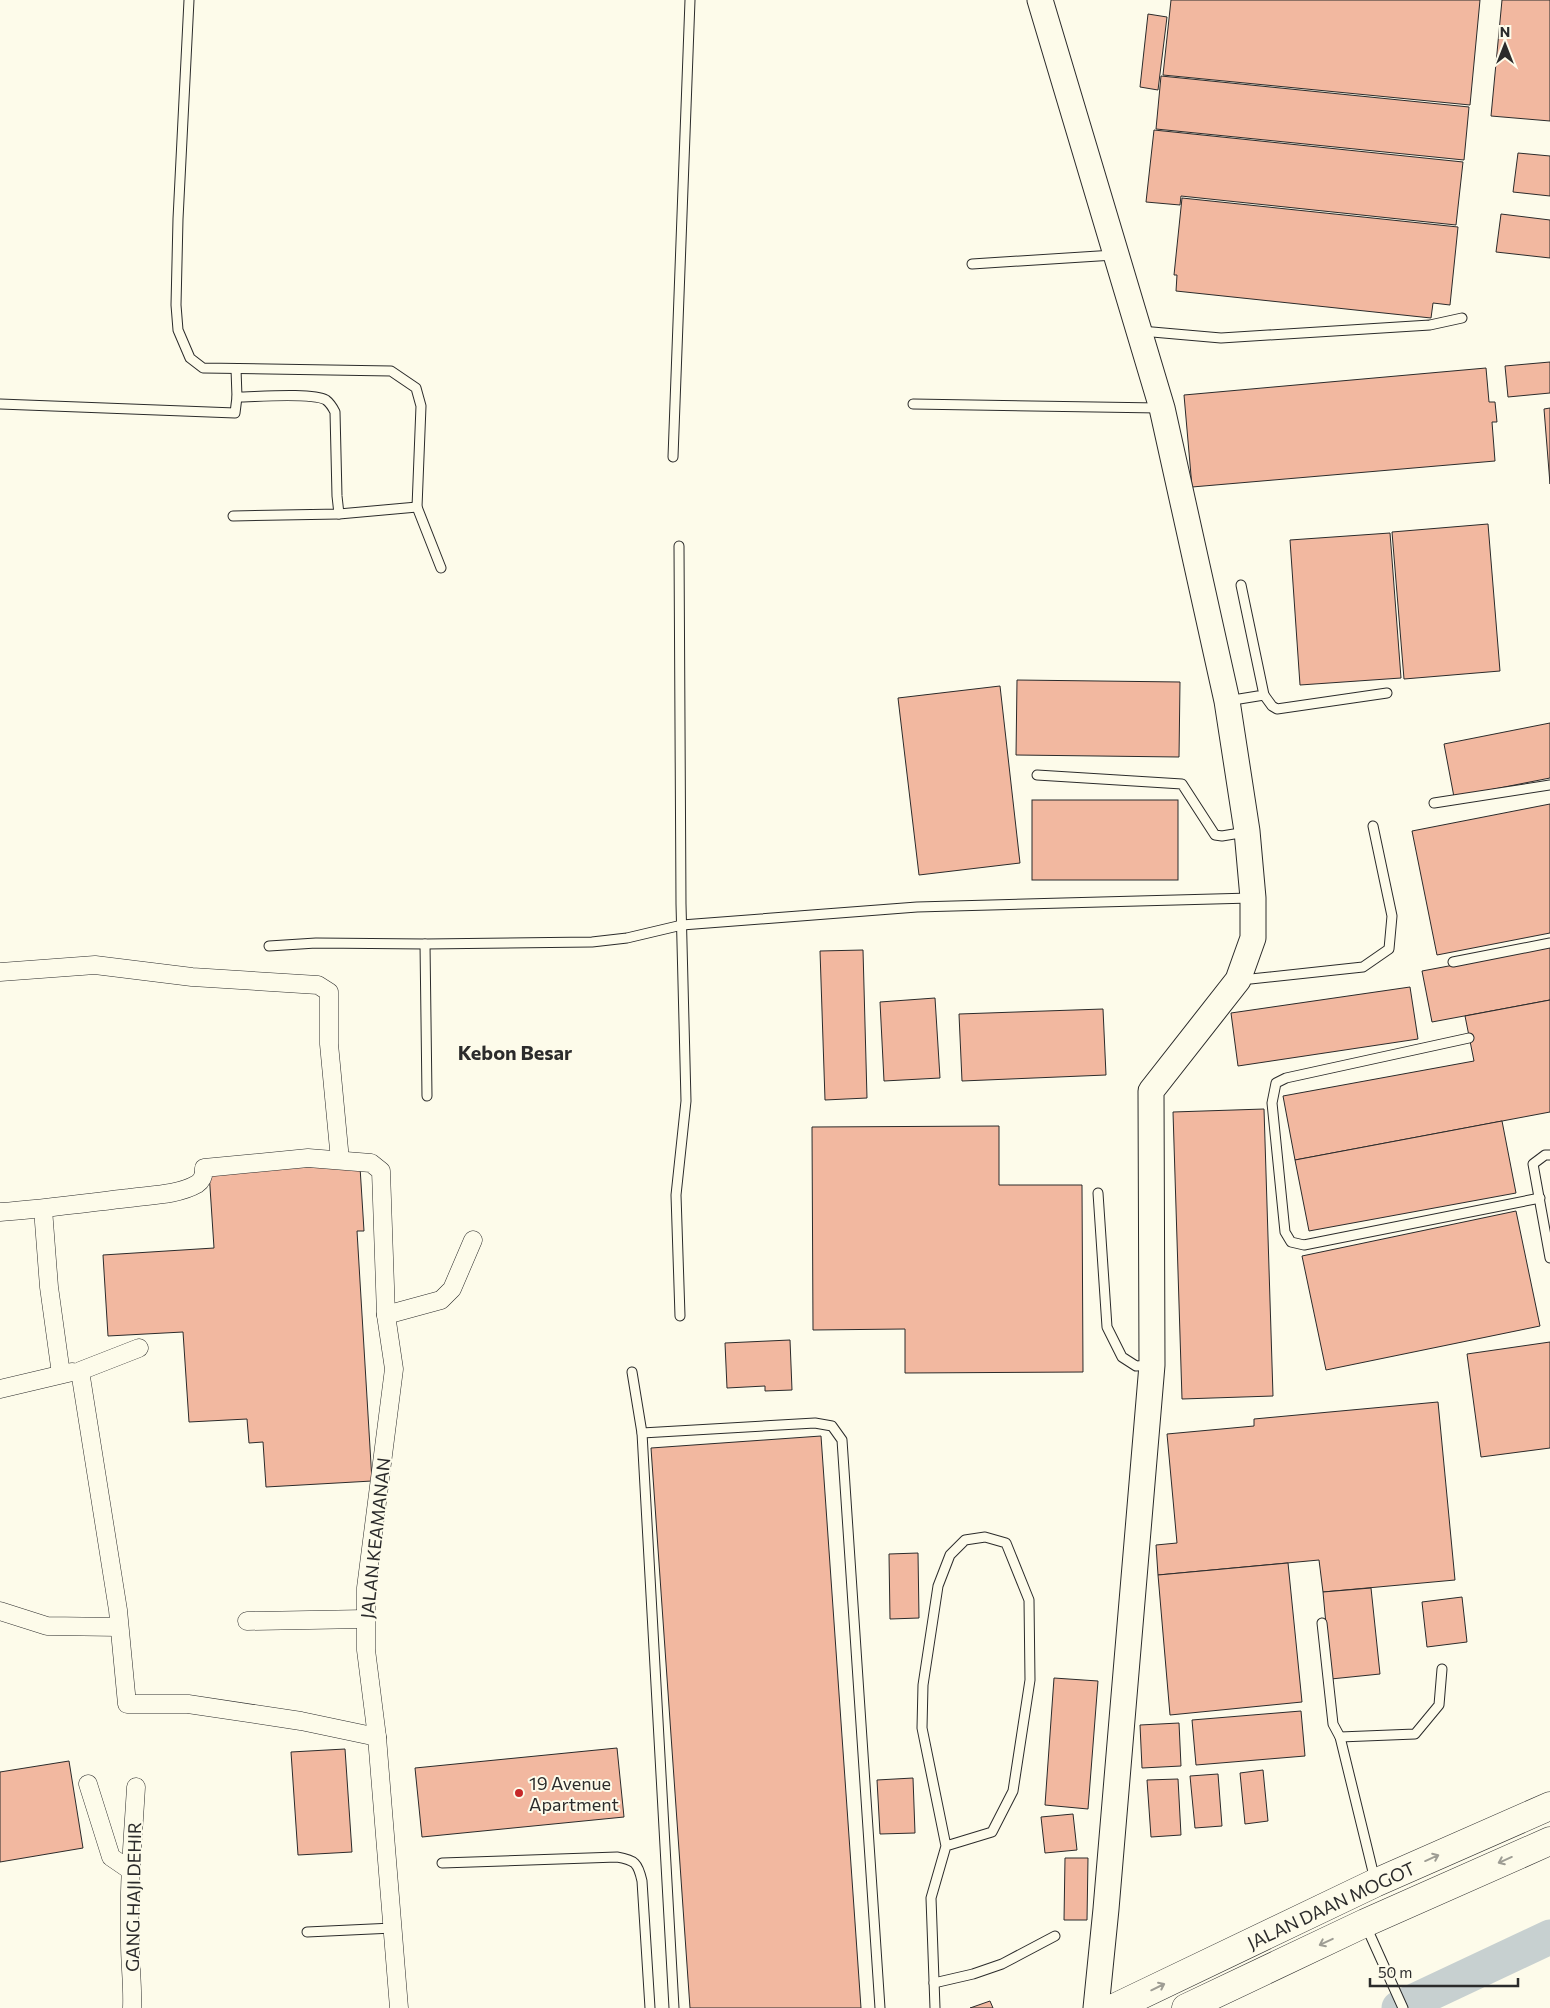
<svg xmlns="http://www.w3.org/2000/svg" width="1550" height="2008" viewBox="0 0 1550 2008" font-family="Commissioner,sans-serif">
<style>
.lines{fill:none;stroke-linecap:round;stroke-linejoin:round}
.river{stroke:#c7d0d0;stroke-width:35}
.building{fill:#f2b8a0;stroke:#2b2b2b}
.lane-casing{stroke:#2b2b2b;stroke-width:11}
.street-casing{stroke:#2b2b2b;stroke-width:19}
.secondary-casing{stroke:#2b2b2b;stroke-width:27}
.highway-casing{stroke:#2b2b2b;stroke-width:29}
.lane{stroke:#fdfbea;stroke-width:9}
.street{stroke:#fdfbea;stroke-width:18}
.secondary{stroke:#fdfbea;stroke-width:25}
.highway{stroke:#fdfbea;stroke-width:28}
.oneway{stroke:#9e9d94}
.poi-dot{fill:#c62828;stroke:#fdfbea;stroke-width:2}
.labels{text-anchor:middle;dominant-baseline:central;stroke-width:4;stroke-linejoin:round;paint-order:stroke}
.street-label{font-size:18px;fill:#2b2b2b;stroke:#fdfbea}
.poi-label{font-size:18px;fill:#2b2b2b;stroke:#fdfbea;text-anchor:start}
.quarter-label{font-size:20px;font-weight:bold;fill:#2b2b2b;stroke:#fdfbea}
</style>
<rect width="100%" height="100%" fill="#fdfbea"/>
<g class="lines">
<polyline class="river" points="1399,2008 1550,1937"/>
</g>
<g class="building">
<polygon points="1171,0 1480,0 1470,105 1163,75"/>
<polygon points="1502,0 1550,0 1550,121 1491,116"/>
<polygon points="1148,14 1167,17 1158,90 1140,87"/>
<polygon points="1161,76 1469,107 1464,160 1156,129"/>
<polygon points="1154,130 1463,162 1456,225 1181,196 1180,205 1146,202"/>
<polygon points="1518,153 1550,156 1550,196 1513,192"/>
<polygon points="1182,198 1458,227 1450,305 1433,303 1431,318 1176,291 1177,275 1174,275"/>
<polygon points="1501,214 1550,220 1550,258 1496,252"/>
<polygon points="1550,362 1550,393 1508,397 1505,366"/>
<polygon points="1486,368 1489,402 1495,402 1497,422 1492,422 1495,461 1192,487 1184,395"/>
<polygon points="1550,408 1550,484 1544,409"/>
<polygon points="1488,524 1500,671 1404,679 1392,532"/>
<polygon points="1390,533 1401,678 1300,685 1290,540"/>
<polygon points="1017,680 1180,682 1179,757 1016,755"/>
<polygon points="1000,686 1020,863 919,875 898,698"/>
<polygon points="1550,723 1550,778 1454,797 1444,744"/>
<rect x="1032" y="800" width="146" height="80"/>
<polygon points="1550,804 1550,933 1437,955 1412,831"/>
<polygon points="1550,947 1550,1000 1432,1022 1422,971"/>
<polygon points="863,950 867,1098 825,1100 820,951"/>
<polygon points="1410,987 1418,1039 1238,1066 1231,1013"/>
<polygon points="935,998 940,1078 884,1081 880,1002"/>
<polygon points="1550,1000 1550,1112 1295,1160 1283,1096 1474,1061 1465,1016"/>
<polygon points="1103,1009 1106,1075 962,1081 959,1014"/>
<polygon points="1264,1109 1273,1396 1182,1399 1173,1112"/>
<polygon points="1502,1121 1516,1193 1309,1231 1295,1160"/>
<polygon points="999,1126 999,1185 1082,1185 1083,1372 905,1373 905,1329 813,1330 812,1127"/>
<polygon points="232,1167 360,1167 364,1231 357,1231 372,1481 266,1487 263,1442 249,1443 247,1419 189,1422 183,1332 108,1336 103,1255 214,1248 209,1172"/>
<polygon points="1516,1211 1540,1326 1326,1370 1302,1256"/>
<polygon points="790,1340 792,1390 765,1391 765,1386 727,1388 725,1343"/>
<polygon points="1550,1342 1550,1448 1481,1457 1467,1354"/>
<polygon points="1438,1402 1455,1580 1323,1592 1319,1560 1158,1575 1156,1545 1177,1543 1167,1434 1254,1426 1254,1419"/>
<polygon points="821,1436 861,2008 690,2008 651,1448"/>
<polygon points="918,1553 919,1618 890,1619 889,1554"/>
<polygon points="1288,1563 1302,1702 1170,1715 1158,1575"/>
<polygon points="1371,1588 1380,1674 1331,1679 1323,1592"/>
<polygon points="1462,1597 1467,1642 1427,1647 1422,1602"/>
<polygon points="1054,1678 1098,1681 1088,1809 1045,1805"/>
<polygon points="1301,1711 1305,1756 1196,1765 1192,1720"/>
<polygon points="1179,1723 1181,1766 1142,1768 1140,1725"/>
<polygon points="617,1748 624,1817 422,1837 415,1768"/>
<polygon points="345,1749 352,1852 298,1855 291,1752"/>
<polygon points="69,1761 83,1848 0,1862 0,1772"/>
<polygon points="1263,1770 1268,1821 1245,1824 1240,1773"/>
<polygon points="1218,1774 1222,1826 1195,1828 1190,1776"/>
<polygon points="913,1778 915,1833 880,1834 877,1780"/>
<polygon points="1178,1779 1181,1835 1151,1837 1147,1780"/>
<polygon points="1073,1814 1077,1850 1045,1853 1041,1817"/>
<polygon points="1065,1858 1088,1858 1087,1920 1064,1920"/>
<polygon points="990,2001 993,2008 970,2008"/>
</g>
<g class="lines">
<defs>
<g id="lane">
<polyline points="189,0 178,219 176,305 178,330 190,358 203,368 391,371 416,388 421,406 417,507 441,568"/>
<polyline points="972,264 1114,255"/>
<polyline points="1141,331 1221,338 1430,325 1462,318"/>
<polyline points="0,404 235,413 237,397 236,369"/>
<polyline points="913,404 1159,408"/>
<polyline points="673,457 690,0"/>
<polyline points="339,514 417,507"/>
<path d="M 233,516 L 339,514 L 337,496 L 335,412 C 333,408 330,403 326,400 C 312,392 255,397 237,397"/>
<polyline points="679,546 681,904 686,1101 676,1195 680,1316"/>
<polyline points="1264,695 1272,706 1277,709 1387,693"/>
<polyline points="1227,701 1264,695 1241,585"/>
<polyline points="1037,775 1182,784 1215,835 1222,836 1246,832"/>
<polyline points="1434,803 1550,785"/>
<polyline points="425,944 427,1096"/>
<polyline points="269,946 316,943 425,944 592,942 627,938 682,925 917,907 1251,898"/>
<polyline points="1453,962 1550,943"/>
<polyline points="1241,980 1363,967 1389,949 1392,916 1373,826"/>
<polyline points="1469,1038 1286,1078 1276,1083 1272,1103 1285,1232 1291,1242 1304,1245 1540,1198"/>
<polyline points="1550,1155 1545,1155 1533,1164 1550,1258"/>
<polyline points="1098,1193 1107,1327 1122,1357 1136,1366 1151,1365"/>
<polyline points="632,1372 642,1433 674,2008"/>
<polyline points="642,1433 815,1423 832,1426 842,1440 880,2008"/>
<polyline points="1322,1623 1333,1724 1340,1737 1375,1880"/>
<polyline points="1340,1737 1415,1734 1439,1705 1442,1669"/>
<path d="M 442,1863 L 617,1857 C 635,1860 638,1863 642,1881 L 650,2008"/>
<polyline points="1366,1926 1403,2008"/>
<polyline points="307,1932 393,1928"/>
<polyline points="934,1983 973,1974 1002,1964 1055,1936"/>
<polyline points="935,2008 931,1898 946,1846 922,1728 923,1685 938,1586 950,1555 965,1540 985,1537 1006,1543 1029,1600 1030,1680 1013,1791 992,1832 946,1846"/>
</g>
<g id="street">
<polyline points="0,972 95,965 192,977 318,985 329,992 329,1044 340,1160"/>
<polyline points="43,1209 49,1287 61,1374"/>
<path d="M 0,1212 C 43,1209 86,1203 129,1198 C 150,1195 178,1195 197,1184 C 203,1180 204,1175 204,1168 L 308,1158 L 371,1163 L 381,1171 L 386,1315 L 394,1369 L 366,1588 L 366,1650 L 377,1737 L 399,2008"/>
<polyline points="386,1315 441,1300 452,1289 473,1240"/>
<polyline points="139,1348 80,1371 118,1610 127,1704 188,1704 301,1721 377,1737"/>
<polyline points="0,1389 72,1372"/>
<polyline points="0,1611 47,1626 119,1627"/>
<polyline points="247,1621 365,1619"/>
<polyline points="88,1784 111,1857 130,1870"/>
<path d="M 132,2008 C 133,1986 130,1965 130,1943 C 128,1891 133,1839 136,1787"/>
</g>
<polyline id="secondary" points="1040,0 1162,408 1227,701 1247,831 1253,898 1253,938 1238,980 1151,1091 1152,1365 1106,1909 1096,2008"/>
<g id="highway">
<polyline points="1114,2008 1375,1883 1550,1806"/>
<polyline points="1186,2008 1365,1923 1550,1841"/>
</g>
</defs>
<use href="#lane" class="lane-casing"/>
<use href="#street" class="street-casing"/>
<use href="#secondary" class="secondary-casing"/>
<use href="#highway" class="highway-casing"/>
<use href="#lane" class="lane"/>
<use href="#street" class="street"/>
<use href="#secondary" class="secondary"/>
<use href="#highway" class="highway"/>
</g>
<defs><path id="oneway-shaft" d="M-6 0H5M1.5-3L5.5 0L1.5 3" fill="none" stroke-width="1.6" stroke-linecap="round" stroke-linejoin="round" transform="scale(1.25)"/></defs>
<g class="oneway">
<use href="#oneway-shaft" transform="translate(1432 1858) rotate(-24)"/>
<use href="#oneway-shaft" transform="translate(1505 1860) rotate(156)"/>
<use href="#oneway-shaft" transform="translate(1326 1942) rotate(155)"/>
<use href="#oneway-shaft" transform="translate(1158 1987) rotate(-26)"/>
</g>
<circle class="poi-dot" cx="519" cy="1793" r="5"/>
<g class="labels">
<g class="street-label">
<text transform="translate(375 1538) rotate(-84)">JALAN KEAMANAN</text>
<text transform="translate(133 1897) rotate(-89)">GANG HAJI DEHIR</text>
<text transform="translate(1331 1905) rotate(-25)">JALAN DAAN MOGOT</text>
</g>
<g class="poi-label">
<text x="529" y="1783">19 Avenue<tspan x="529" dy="21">Apartment</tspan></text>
</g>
<g class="quarter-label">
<text x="515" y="1052">Kebon Besar</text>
</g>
</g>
<g transform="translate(1505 45)" stroke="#fdfbea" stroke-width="4" paint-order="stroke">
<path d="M0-4L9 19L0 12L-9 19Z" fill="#2b2b2b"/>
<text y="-8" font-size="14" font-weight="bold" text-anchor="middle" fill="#2b2b2b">N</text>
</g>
<path d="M1370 1978v8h148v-8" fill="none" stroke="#2b2b2b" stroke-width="2.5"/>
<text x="1378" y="1978" font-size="15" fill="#2b2b2b" stroke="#fdfbea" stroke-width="4" paint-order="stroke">50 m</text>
</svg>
